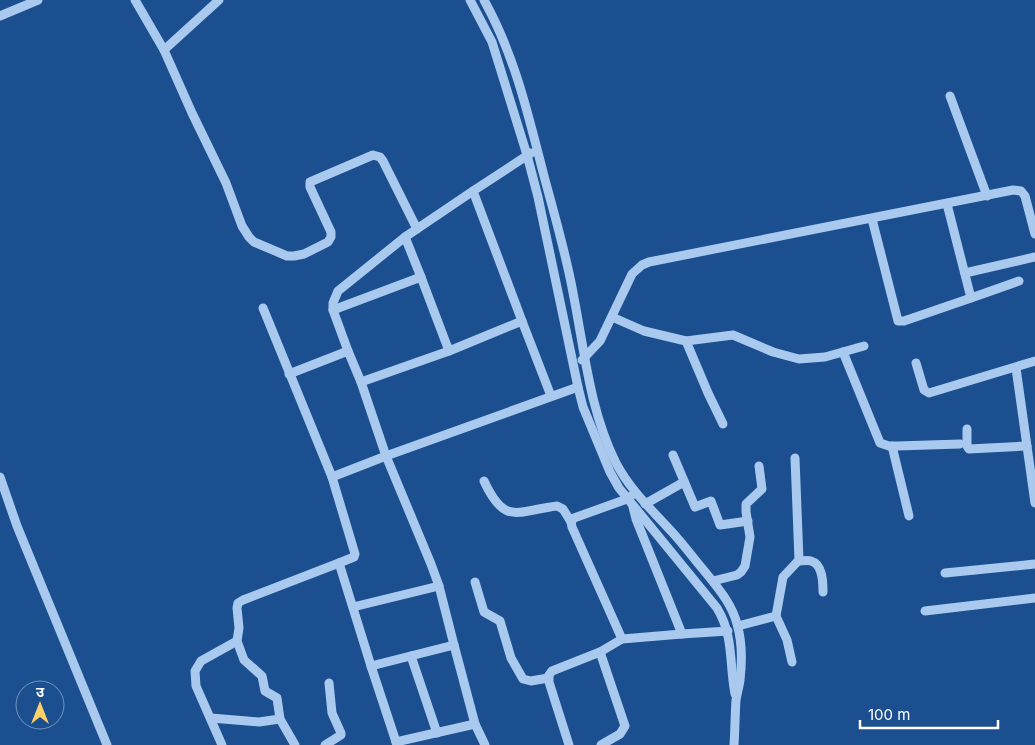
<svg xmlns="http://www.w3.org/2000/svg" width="1035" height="745" viewBox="0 0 1035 745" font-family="Inter,'Noto Sans Devanagari',sans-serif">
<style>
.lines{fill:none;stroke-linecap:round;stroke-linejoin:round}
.minor{stroke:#a9c9ee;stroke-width:9}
</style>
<rect width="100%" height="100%" fill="#1b4f8f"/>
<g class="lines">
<g class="minor">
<polyline points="135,0 164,50 192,113 226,183 242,226 249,237 254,242 287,256 294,256 304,254 328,242 331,237 331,232 310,187 310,182 373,155 380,157 383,161 417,229"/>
<path d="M 470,0 L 492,42 L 527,155 L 538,197 L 578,387 L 583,407 L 610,472 L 619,488 L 717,608 C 734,636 729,663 735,694"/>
<path d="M 484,0 C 515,56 528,114 544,176 C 555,217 567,257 574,298 C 585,354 590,411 616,463 C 630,490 652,510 672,532 C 684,545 694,559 706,573 C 718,588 732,604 737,624 C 742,641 742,663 740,680 C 739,687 737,694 736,700 C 735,715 735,730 734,745"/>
<polyline points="0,16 38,0"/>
<polyline points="164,50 219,0"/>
<polyline points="950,96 987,196"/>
<polyline points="947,204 971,298 1019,281"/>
<polyline points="872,219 898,321 904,321 971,298"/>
<polyline points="965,273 1035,257"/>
<polyline points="421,277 405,237 473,191"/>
<polyline points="263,308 332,477"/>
<polyline points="333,310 333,303 338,291 405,237"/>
<polyline points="612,317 644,331 686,341 733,335 773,352 799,359 825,357 864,346"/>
<polyline points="522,321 473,191 531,153"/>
<polyline points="686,341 708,393 723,424"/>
<polyline points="348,351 333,310 421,277 449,351"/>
<polyline points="843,352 880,443 889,446 897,446 960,444"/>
<polyline points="582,360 600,341 632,274 642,265 649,262 1013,190 1021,191 1025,196 1035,234"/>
<polyline points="916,363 924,390 929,393 1035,361"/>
<polyline points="1016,368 1035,503"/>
<polyline points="289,374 348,351 361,382 386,456 332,477 355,554 354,557 339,563 371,666 454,645 475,724 485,745"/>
<polyline points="361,382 449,351 522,321 551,396"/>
<polyline points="967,429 967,446 969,449 1027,446"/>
<polyline points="892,446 909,516"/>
<polyline points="673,455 695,507 711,501 720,525 748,521"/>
<polyline points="0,477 17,526 107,745"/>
<path d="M 484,481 C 505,526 516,511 557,506 L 563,509 L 571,522"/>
<polyline points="631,496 627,499 574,518 571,522 572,527 622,639 682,634"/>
<polyline points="645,504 684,482"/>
<polyline points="633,507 636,519 682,634 728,631"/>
<path d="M 798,561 C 802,561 808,560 811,561 C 823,564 823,583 823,592"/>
<polyline points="945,573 1035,564"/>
<polyline points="713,581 737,575 741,572 745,566 750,537 746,512 746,504 762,489 759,466"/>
<polyline points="475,582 484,612 500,621 511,658 523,679 531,681 548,678"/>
<polyline points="353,607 439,586"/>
<polyline points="925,611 1035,598"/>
<polyline points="776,616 787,640 792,662"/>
<polyline points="738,626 776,616 783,577 799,560 795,458"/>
<polyline points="454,645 439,586 431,564 386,456 578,387"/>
<polyline points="600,652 625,726 620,734 601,745"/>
<polyline points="411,656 437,733"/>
<polyline points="371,666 397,745"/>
<polyline points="211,718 259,722 280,719"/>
<polyline points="396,742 475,724"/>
<polyline points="222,745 196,686 195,671 201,661 237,641"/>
<polyline points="295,745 280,719 277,698 265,691 262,676 244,660 237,641 239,628 237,608 238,603 243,600 339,563"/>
<polyline points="325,745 341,735 341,733 332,713 329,683"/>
<polyline points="569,745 549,682 549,675 552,671 600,652 622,639"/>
</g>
</g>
<g transform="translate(40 705)"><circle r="24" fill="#1b4f8f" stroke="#7695bc"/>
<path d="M0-4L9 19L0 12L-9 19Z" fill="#ffd166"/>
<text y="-8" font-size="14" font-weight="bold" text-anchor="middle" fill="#ffffff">उ</text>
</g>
<path d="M860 720v8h138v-8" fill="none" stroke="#ffffff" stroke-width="2.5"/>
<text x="868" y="720" font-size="15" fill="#ffffff" stroke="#1b4f8f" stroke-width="4" paint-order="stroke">100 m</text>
</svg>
